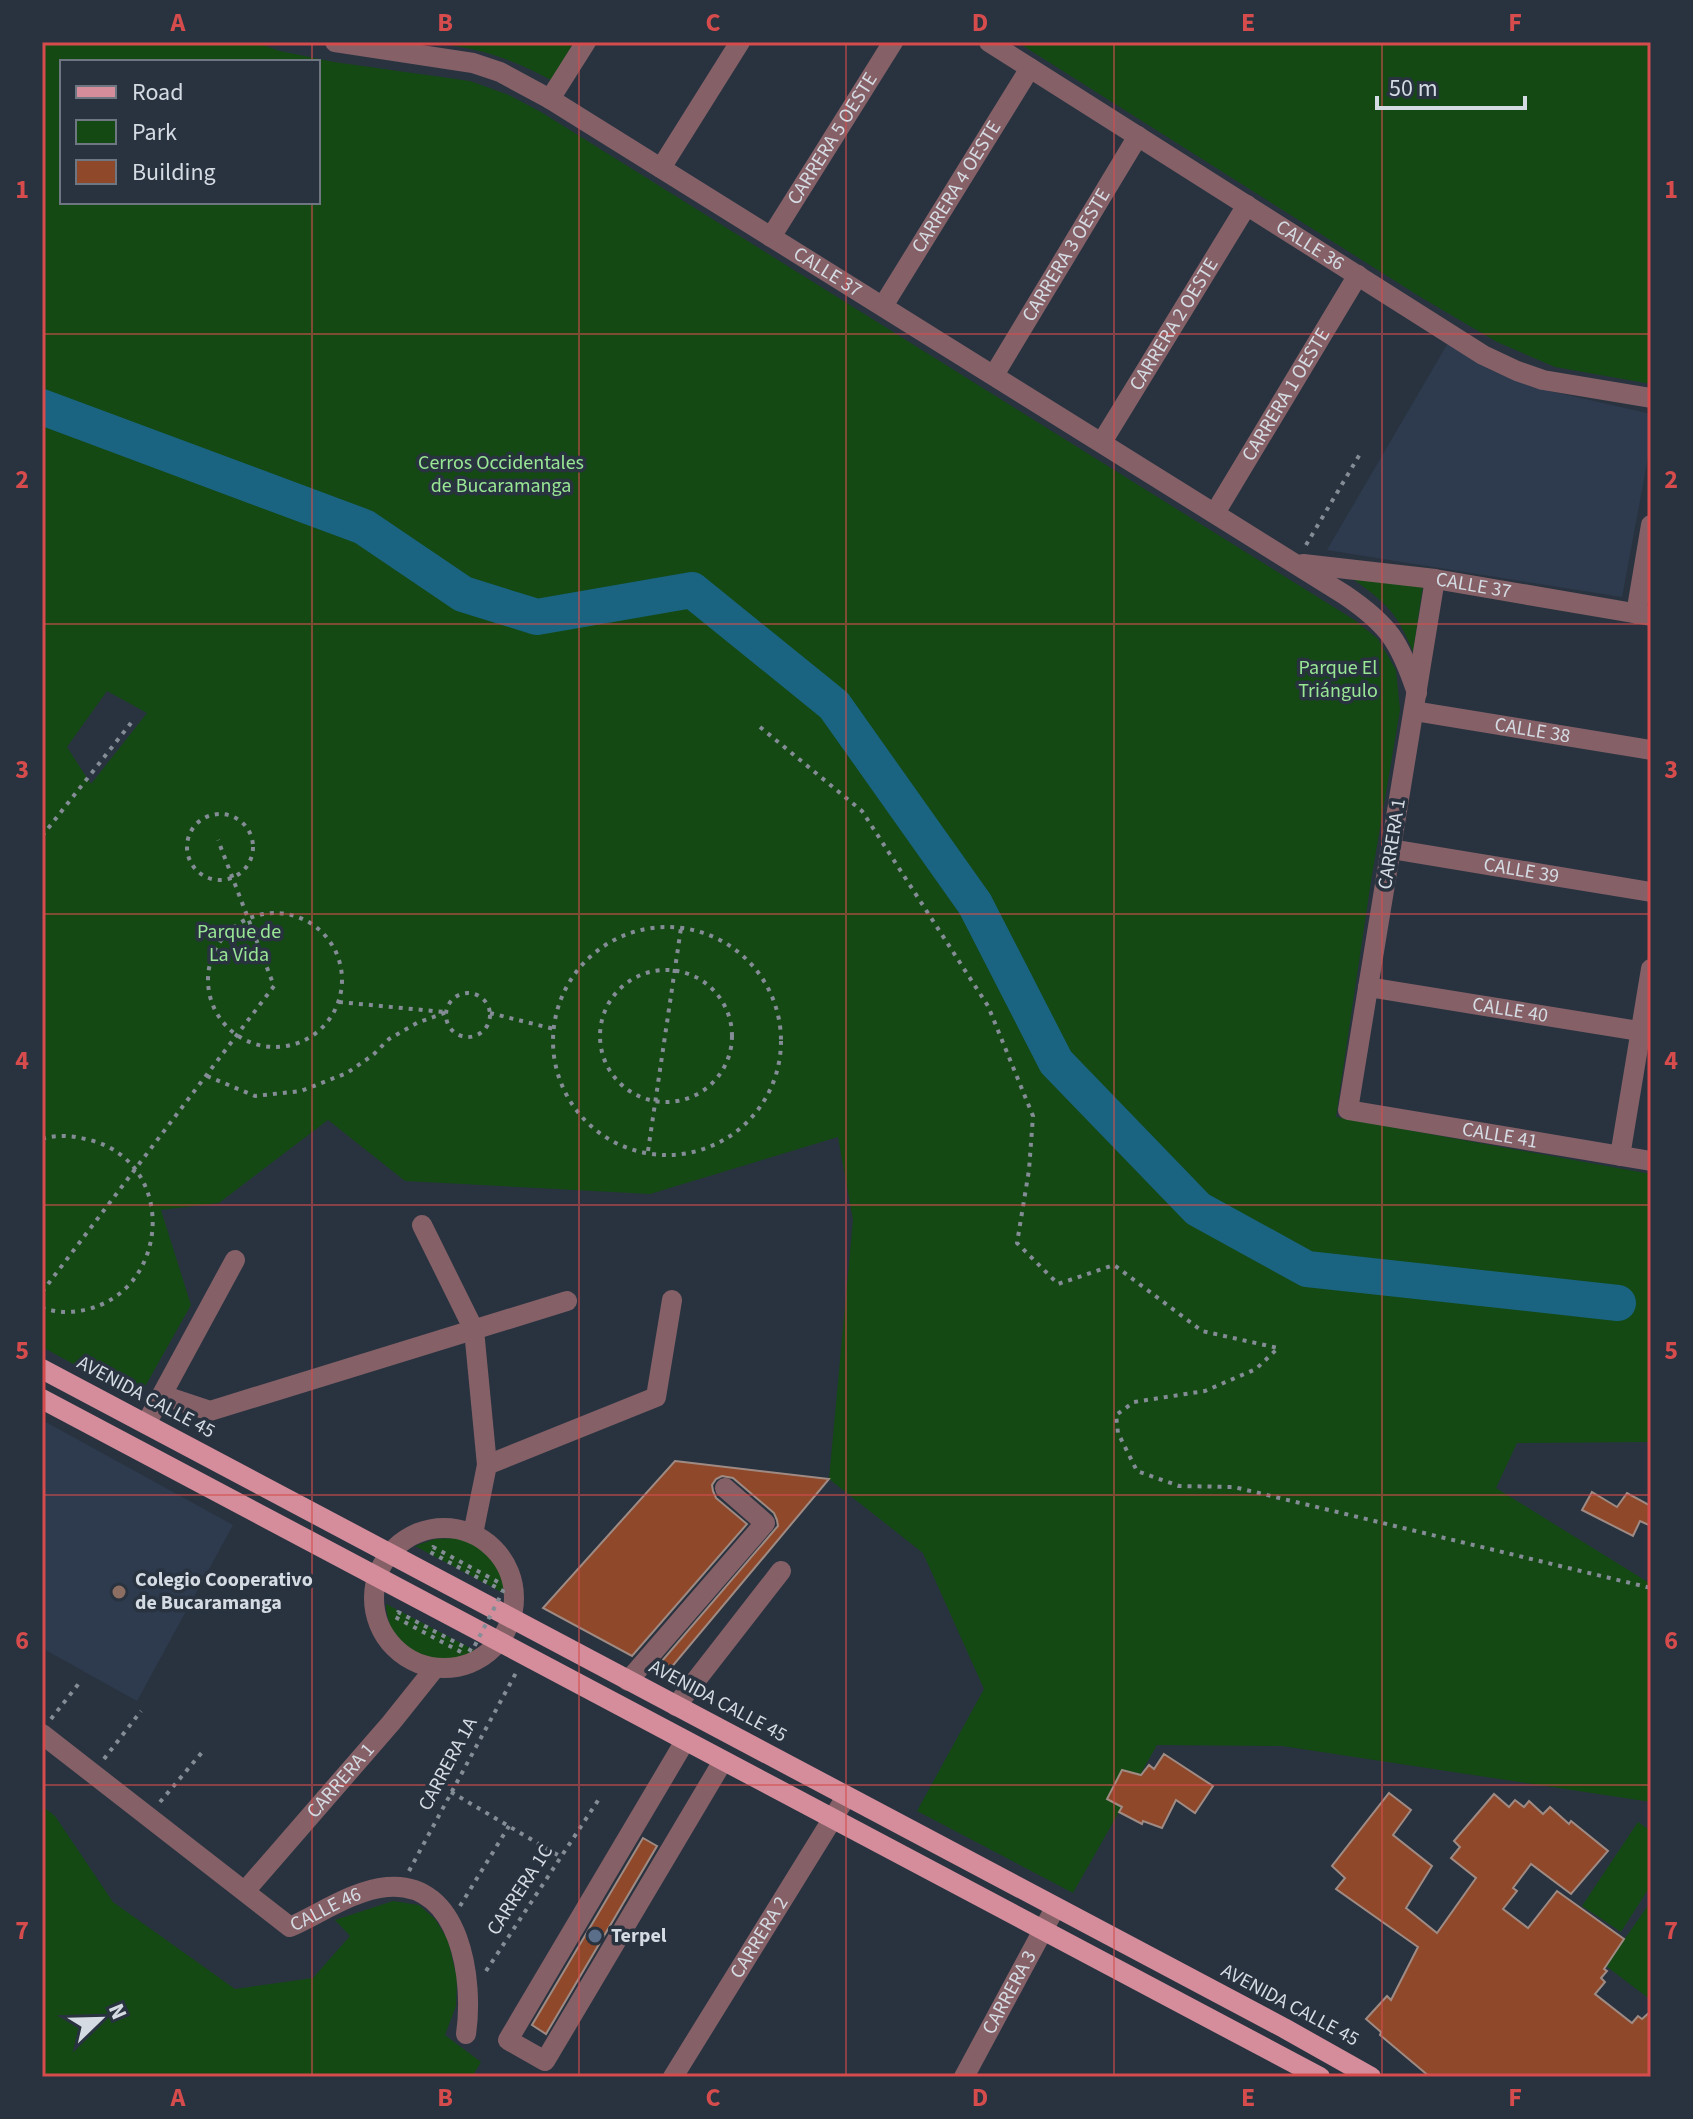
<svg xmlns="http://www.w3.org/2000/svg" width="1693" height="2119" viewBox="0 0 1693 2119" font-family="'Source Sans 3',sans-serif">
<style>
.built{fill:#2e3b4e}
.green{fill:#144914;fill-rule:evenodd}
.lines{fill:none;stroke-linecap:round;stroke-linejoin:round}
.river{stroke:#1a6482;stroke-width:36}
.building{fill:#8f482a;stroke:#9f8b83;stroke-width:2}
.path{stroke:#848c96;stroke-width:4;stroke-dasharray:4 6;stroke-linecap:butt}
.minor{stroke:#856167;stroke-width:20}
.major{stroke:#d68d9b;stroke-width:20}
.path-bridge{stroke:#848c96;stroke-width:4;stroke-dasharray:4 6;stroke-linecap:butt}
.grid{fill:none;stroke:#d64c4d;stroke-width:2;stroke-opacity:0.55}
.education-dot{fill:#8d6e63;stroke:#293340;stroke-width:3}
.service-dot{fill:#5c6f8a;stroke:#293340;stroke-width:3}
.labels{text-anchor:middle;dominant-baseline:central;stroke-width:7;stroke-linejoin:round;paint-order:stroke}
.street-label{font-size:20px;fill:#d5dbe3;stroke:#293340}
.park-label{font-size:20px;fill:#99e795;stroke:#293340}
.poi-label{font-size:20px;font-weight:bold;fill:#d5dbe3;stroke:#293340;text-anchor:start}
.neatline{fill:none;stroke:#d64c4d;stroke-width:3}
.grid-label{font-size:26px;text-anchor:middle;font-weight:bold;fill:#d64c4d}
</style>
<rect width="100%" height="100%" fill="#293340"/>
<g class="built">
<polygon points="1448,343 1487,368 1532,387 1651,414 1651,441 1622,597 1327,550"/>
<polygon points="42,1420 233,1525 137,1701 42,1648"/>
</g>
<g class="green">
<path d="M 42,42 L 254,42 L 280,51 L 334,62 L 470,81 L 509,95 L 541,112 L 1356,621 L 1378,639 L 1396,670 L 1400,710 L 1371,881 L 1336,1117 L 1651,1174 L 1651,1442 L 1517,1443 L 1496,1488 L 1651,1584 L 1651,1802 L 1282,1746 L 1157,1745 L 1073,1893 L 917,1811 L 984,1689 L 923,1553 L 829,1479 L 853,1220 L 838,1137 L 650,1194 L 405,1181 L 328,1120 L 219,1203 L 161,1210 L 191,1305 L 138,1399 L 42,1347 ZM 62,62 L 318,62 L 318,202 L 62,202 ZM 107,691 L 147,713 L 91,784 L 67,747 Z"/>
<path d="M 430,42 L 574,42 L 551,80 C 506,56 480,49 430,42 Z"/>
<polygon points="1017,42 1651,42 1651,384 1555,367 1497,342 1422,298"/>
<path d="M 1353,579 L 1423,585 L 1413,652 C 1397,612 1387,604 1353,579 Z"/>
<path d="M 456,1538 C 489,1544 504,1561 507,1595 L 415,1546 L 435,1539 Z"/>
<path d="M 386,1604 L 478,1652 C 438,1672 387,1652 386,1604 Z"/>
<polygon points="42,1806 55,1816 113,1902 235,1989 313,1978 350,1936 335,1920 393,1901 419,1905 435,1919 448,1940 457,1978 456,2006 445,2035 481,2062 472,2077 42,2077"/>
<polygon points="1638,1822 1651,1831 1651,1885 1621,1932 1582,1906"/>
<polygon points="1651,1901 1651,2000 1606,1966"/>
</g>
<g class="lines">
<polyline class="river" points="42,407 364,527 463,594 537,617 692,590 834,705 975,904 1056,1062 1198,1209 1307,1269 1618,1303"/>
</g>
<g class="building">
<polygon points="675,1461 829,1479 665,1675 655,1669 778,1526 777,1520 774,1513 733,1478 722,1476 716,1479 712,1485 713,1491 716,1498 747,1524 632,1656 543,1608"/>
<polygon points="1592,1492 1617,1507 1627,1493 1651,1506 1651,1526 1640,1521 1633,1536 1582,1510"/>
<polygon points="1164,1754 1213,1786 1195,1813 1176,1800 1162,1828 1143,1821 1142,1824 1119,1812 1122,1807 1107,1799 1122,1770 1141,1775 1149,1765 1154,1769"/>
<polygon points="1389,1793 1411,1810 1393,1835 1432,1866 1406,1908 1437,1933 1476,1878 1451,1858 1460,1847 1454,1841 1494,1794 1509,1807 1515,1800 1524,1807 1529,1801 1543,1814 1550,1807 1569,1824 1571,1821 1608,1851 1571,1894 1531,1864 1513,1888 1517,1891 1503,1909 1528,1928 1557,1891 1624,1939 1604,1969 1607,1971 1601,1978 1605,1982 1595,1994 1632,2023 1638,2016 1642,2019 1651,2011 1651,2077 1430,2077 1380,2035 1381,2032 1366,2019 1387,1996 1391,2000 1418,1947 1336,1889 1345,1878 1332,1866"/>
<polygon points="643,1838 657,1846 546,2034 532,2025"/>
</g>
<g class="lines">
<g class="path">
<polyline points="1306,545 1360,454"/>
<polyline points="760,727 862,811 988,1006 1033,1116 1029,1170 1017,1243 1058,1284 1114,1265 1202,1331 1278,1348 1256,1369 1205,1391 1134,1402 1116,1415 1118,1433 1137,1471 1179,1486 1234,1487 1651,1588"/>
<circle cx="220" cy="847" r="33"/>
<polyline points="42,836 131,723"/>
<circle cx="275" cy="980" r="67"/>
<circle cx="667" cy="1041" r="114"/>
<circle cx="666" cy="1036" r="66"/>
<circle cx="468" cy="1015" r="22"/>
<polyline points="339,1002 444,1012"/>
<polyline points="490,1013 554,1029"/>
<polyline points="207,1076 255,1096 301,1091 347,1073 373,1055 389,1039 417,1023 447,1012"/>
<path d="M 42,1139 C 58,1134 74,1136 90,1140 C 185,1165 168,1310 66,1312 C 58,1312 50,1310 42,1308"/>
<polyline points="648,1151 681,928"/>
<polyline points="42,1292 274,986 218,840"/>
<polyline points="51,1719 80,1682"/>
<polyline points="104,1759 141,1711"/>
<polyline points="451,1792 561,1857"/>
<polyline points="160,1802 204,1750"/>
<polyline points="409,1871 517,1671"/>
<polyline points="460,1906 509,1826"/>
<polyline points="486,1971 599,1799"/>
</g>
<g class="minor">
<path id="s1" d="M 335,42 L 473,63 L 500,72 L 550,99 L 1345,595 C 1389,625 1400,642 1417,693"/>
<path id="s2" d="M 989,42 L 1483,355 L 1517,371 L 1543,380 L 1651,398"/>
<polyline points="550,99 586,42"/>
<polyline points="661,168 740,42"/>
<path id="s3" d="M 771,237 L 893,42"/>
<path id="s4" d="M 883,306 L 1030,68"/>
<path id="s5" d="M 994,375 L 1138,136"/>
<path id="s6" d="M 1102,442 L 1247,205"/>
<path id="s7" d="M 1215,513 L 1358,275"/>
<path id="s8" d="M 1303,564 L 1435,579 L 1651,616"/>
<path id="s9" d="M 1435,579 L 1348,1110 L 1651,1161"/>
<polyline points="1636,614 1651,525"/>
<path id="s10" d="M 1414,711 L 1651,750"/>
<path id="s11" d="M 1391,849 L 1651,892"/>
<path id="s12" d="M 1368,987 L 1651,1033"/>
<polyline points="1620,1156 1651,969"/>
<polyline points="422,1225 474,1330 487,1465"/>
<polyline points="162,1395 210,1411 567,1301"/>
<polyline points="146,1424 235,1260"/>
<circle cx="444" cy="1598" r="70"/>
<polyline points="473,1534 487,1465 656,1397 672,1300"/>
<polyline points="628,1681 765,1523 725,1488"/>
<polyline points="676,1706 781,1571"/>
<path id="s13" d="M 42,1734 L 290,1927 C 321,1913 354,1890 387,1887 C 461,1880 474,1981 466,2034"/>
<polyline points="685,1741 508,2040 545,2061 723,1761"/>
<path id="s14" d="M 245,1891 L 391,1723 L 435,1668"/>
<path id="s15" d="M 673,2077 L 846,1797"/>
<path id="s16" d="M 964,2077 L 1055,1908"/>
</g>
<g class="major">
<polyline points="42,1369 1284,2028 1371,2077"/>
<polyline points="42,1399 1320,2077"/>
</g>
<polyline class="path-bridge" points="461,1652 395,1617 398,1612 472,1651 503,1591 430,1552 433,1547 498,1582"/>
</g>
<path class="grid" d="M 312,42 L 312,62M 579,42 L 579,2077M 846,42 L 846,2077M 1114,42 L 1114,2077M 1382,42 L 1382,2077M 312,202 L 312,2077M 42,334 L 1651,334M 42,624 L 1651,624M 42,914 L 1651,914M 42,1205 L 1651,1205M 42,1495 L 1651,1495M 42,1785 L 1651,1785"/>
<circle class="education-dot" cx="119" cy="1592" r="8"/>
<circle class="service-dot" cx="595" cy="1936" r="8"/>
<g class="labels">
<g class="street-label">
<text stroke="none"><textPath href="#s3" startOffset="116">CARRERA 5 OESTE</textPath></text>
<text stroke="none"><textPath href="#s4" startOffset="140">CARRERA 4 OESTE</textPath></text>
<text stroke="none"><textPath href="#s2" startOffset="380">CALLE 36</textPath></text>
<text stroke="none"><textPath href="#s5" startOffset="140">CARRERA 3 OESTE</textPath></text>
<text stroke="none"><textPath href="#s1" startOffset="552">CALLE 37</textPath></text>
<text stroke="none"><textPath href="#s6" startOffset="138">CARRERA 2 OESTE</textPath></text>
<text stroke="none"><textPath href="#s7" startOffset="138">CARRERA 1 OESTE</textPath></text>
<text stroke="none"><textPath href="#s8" startOffset="172">CALLE 37</textPath></text>
<text stroke="none"><textPath href="#s10" startOffset="120">CALLE 38</textPath></text>
<text transform="translate(1392 844) rotate(-81)">CARRERA 1</text>
<text stroke="none"><textPath href="#s11" startOffset="132">CALLE 39</textPath></text>
<text stroke="none"><textPath href="#s12" startOffset="144">CALLE 40</textPath></text>
<text stroke="none"><textPath href="#s9" startOffset="692">CALLE 41</textPath></text>
<text transform="translate(146 1397) rotate(28)">AVENIDA CALLE 45</text>
<text transform="translate(718 1701) rotate(28)">AVENIDA CALLE 45</text>
<text transform="translate(448 1764) rotate(-62)">CARRERA 1A</text>
<text stroke="none"><textPath href="#s14" startOffset="146">CARRERA 1</textPath></text>
<text transform="translate(520 1890) rotate(-57)">CARRERA 1C</text>
<text stroke="none"><textPath href="#s13" startOffset="354">CALLE 46</textPath></text>
<text stroke="none"><textPath href="#s15" startOffset="164">CARRERA 2</textPath></text>
<text stroke="none"><textPath href="#s16" startOffset="96">CARRERA 3</textPath></text>
<text transform="translate(1290 2005) rotate(28)">AVENIDA CALLE 45</text>
</g>
<g class="park-label">
<text x="501" y="463">Cerros Occidentales<tspan x="501" dy="23">de Bucaramanga</tspan></text>
<text x="1338" y="668">Parque El<tspan x="1338" dy="23">Triángulo</tspan></text>
<text x="239" y="932">Parque de<tspan x="239" dy="23">La Vida</tspan></text>
</g>
<g class="poi-label">
<text x="135" y="1580">Colegio Cooperativo<tspan x="135" dy="23">de Bucaramanga</tspan></text>
<text x="611" y="1936">Terpel</text>
</g>
</g>
<rect width="1693" height="2119" fill="none" stroke="#293340" stroke-width="88"/>
<rect x="60" y="60" width="260" height="144" fill="#293340" stroke="#6e7681" stroke-width="2"/>
<rect x="76" y="86" width="40" height="12" fill="#d68d9b" stroke="#6e7681" stroke-width="2"/>
<text x="132" y="100" font-size="24" fill="#d5dbe3">Road</text>
<rect x="76" y="120" width="40" height="24" fill="#144914" stroke="#6e7681" stroke-width="2"/>
<text x="132" y="140" font-size="24" fill="#d5dbe3">Park</text>
<rect x="76" y="160" width="40" height="24" fill="#8f482a" stroke="#6e7681" stroke-width="2"/>
<text x="132" y="180" font-size="24" fill="#d5dbe3">Building</text>
<g transform="translate(100 2019) rotate(67)" stroke="#293340" stroke-width="6" paint-order="stroke">
<path d="M0-6L14 30L0 20L-14 30Z" fill="#d5dbe3"/>
<text y="-12" font-size="22" font-weight="bold" text-anchor="middle" fill="#d5dbe3">N</text>
</g>
<path d="M1377 96v12h148v-12" fill="none" stroke="#d5dbe3" stroke-width="4"/>
<text x="1389" y="96" font-size="24" fill="#d5dbe3" stroke="#293340" stroke-width="6" paint-order="stroke">50 m</text>
<rect x="44" y="44" width="1605" height="2031" class="neatline"/>
<g class="grid-label">
<text x="178" y="31">A</text>
<text x="445" y="31">B</text>
<text x="713" y="31">C</text>
<text x="980" y="31">D</text>
<text x="1248" y="31">E</text>
<text x="1515" y="31">F</text>
<text x="22" y="198">1</text>
<text x="1671" y="198">1</text>
<text x="22" y="488">2</text>
<text x="1671" y="488">2</text>
<text x="22" y="778">3</text>
<text x="1671" y="778">3</text>
<text x="22" y="1069">4</text>
<text x="1671" y="1069">4</text>
<text x="22" y="1359">5</text>
<text x="1671" y="1359">5</text>
<text x="22" y="1649">6</text>
<text x="1671" y="1649">6</text>
<text x="22" y="1939">7</text>
<text x="1671" y="1939">7</text>
<text x="178" y="2106">A</text>
<text x="445" y="2106">B</text>
<text x="713" y="2106">C</text>
<text x="980" y="2106">D</text>
<text x="1248" y="2106">E</text>
<text x="1515" y="2106">F</text>
</g>
</svg>
